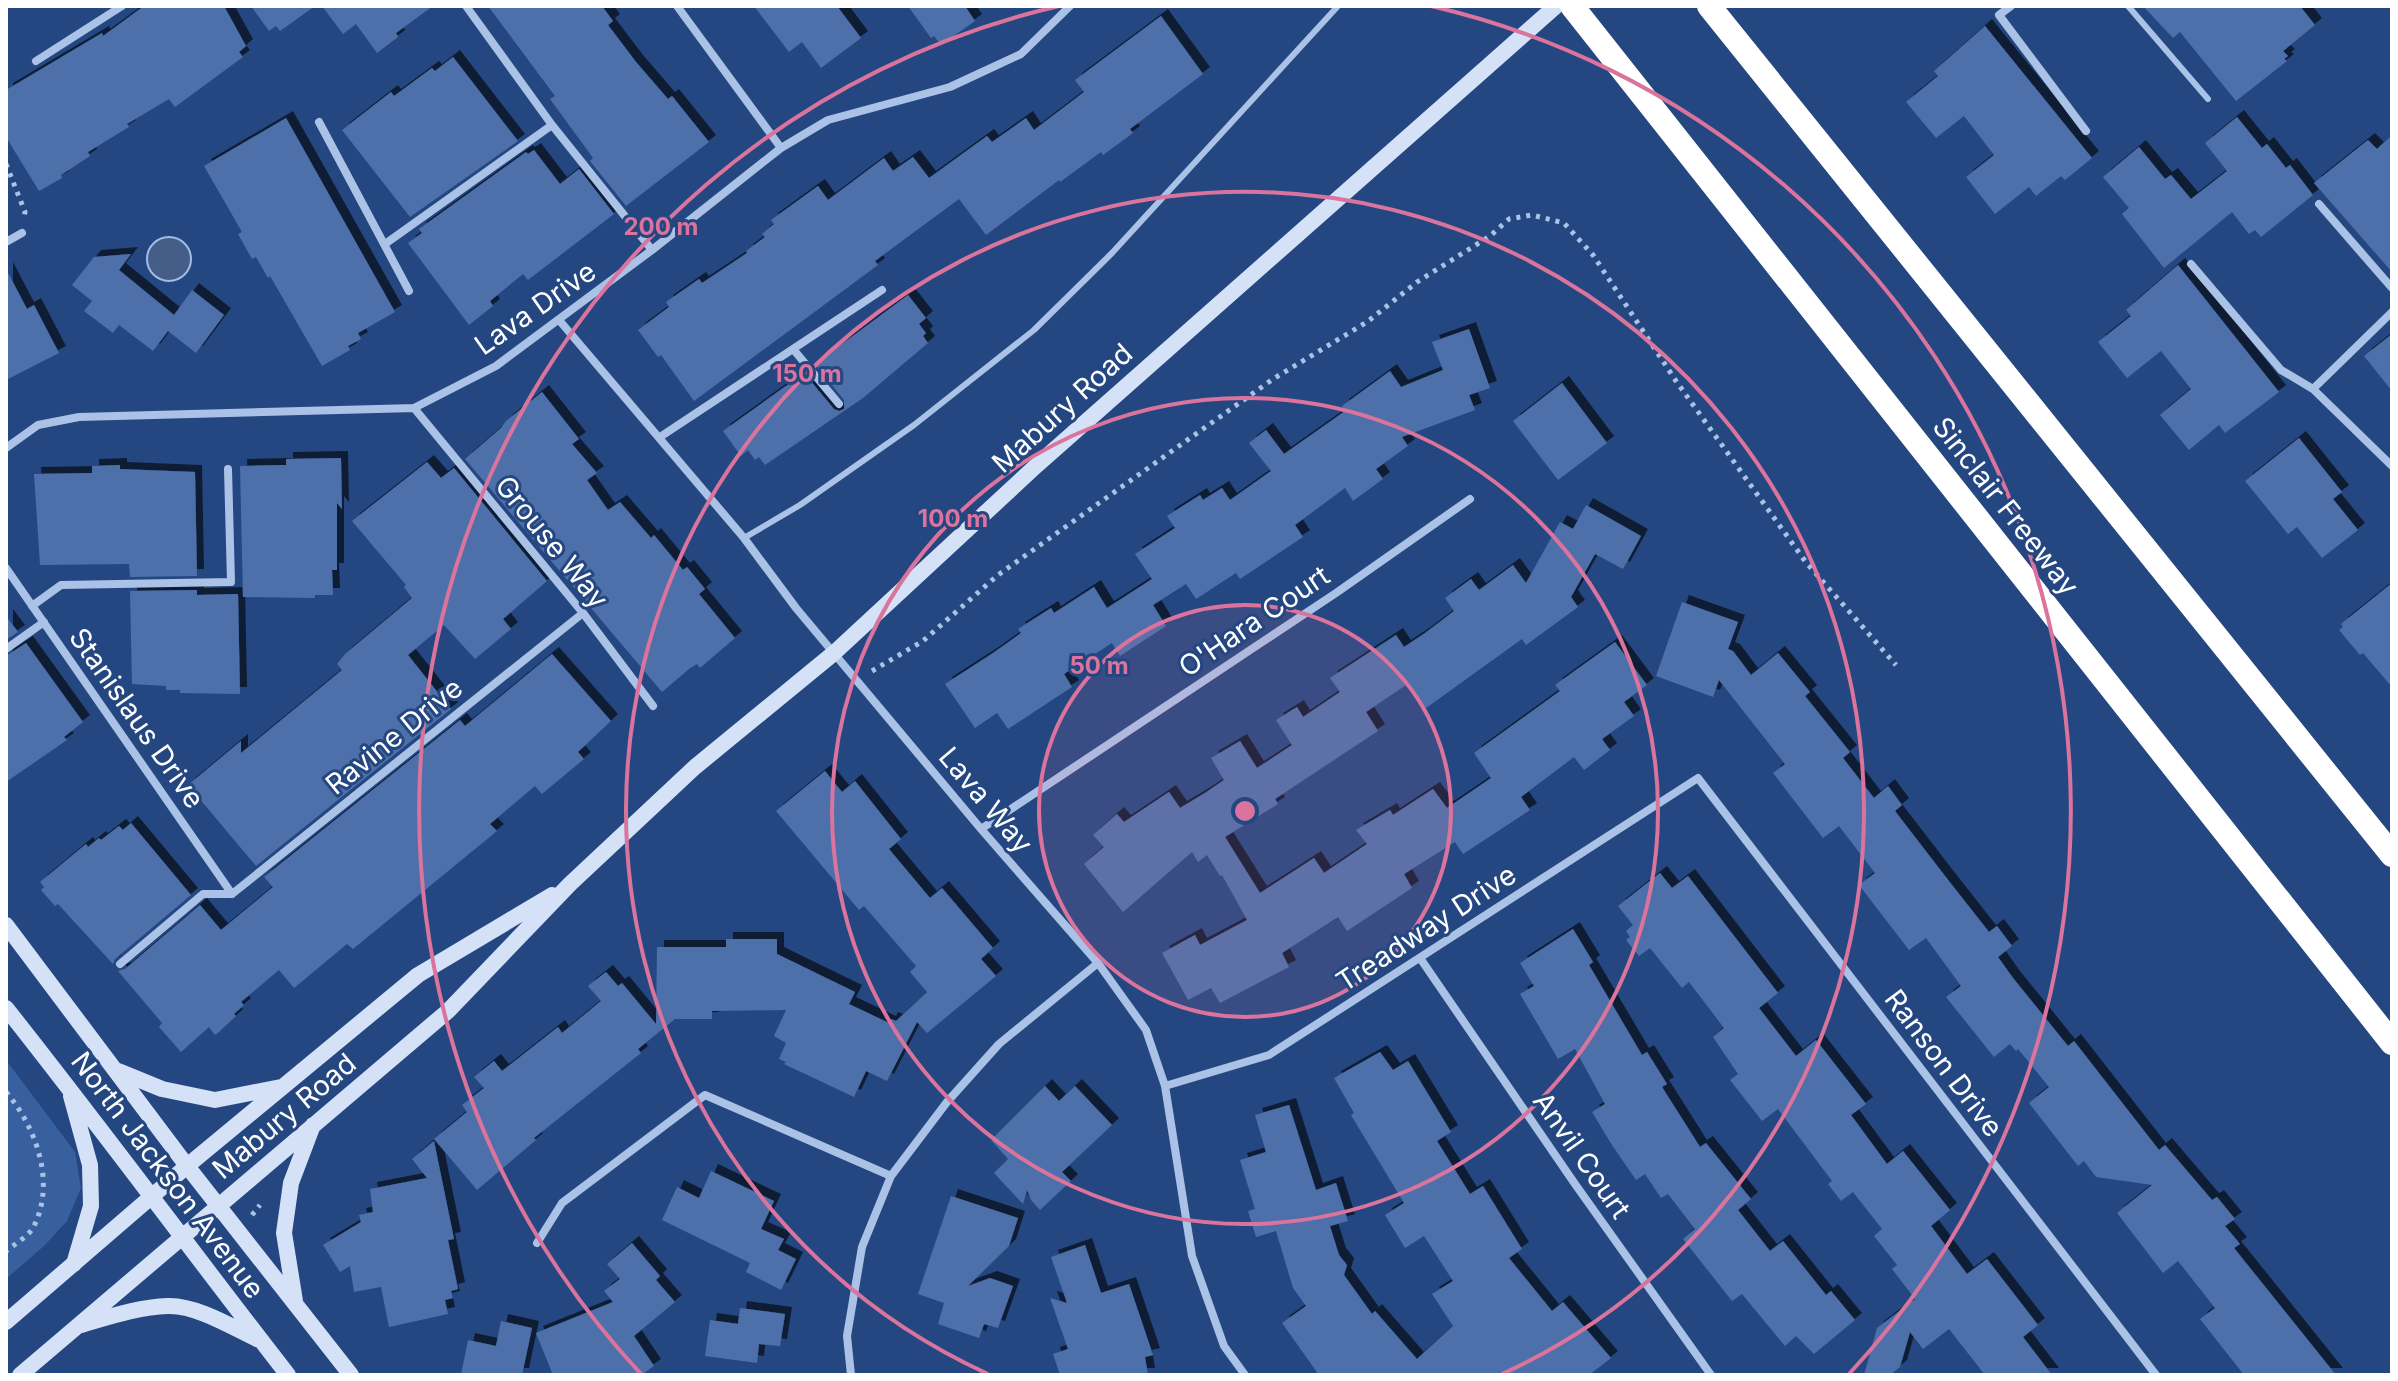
<svg xmlns="http://www.w3.org/2000/svg" width="2398" height="1381" viewBox="0 0 2398 1381" font-family="Inter,sans-serif">
<style>
.green{fill:#39609e}
.water{fill:#455e88;stroke:#a0bce7;stroke-width:2}
.building{fill:#4d70aa;filter:url(#shadow)}
.lines{fill:none;stroke-linecap:round;stroke-linejoin:round}
.path{stroke:#abc2e7;stroke-width:5;stroke-dasharray:4 6;stroke-linecap:butt}
.service{stroke:#abc2e7;stroke-width:6}
.minor{stroke:#abc2e7;stroke-width:8}
.secondary{stroke:#d5e1f6;stroke-width:16}
.motorway{stroke:#fff;stroke-width:24}
.ring{fill:none;stroke:#da749d;stroke-width:4}
.labels{text-anchor:middle;stroke-width:6;stroke-linejoin:round;paint-order:stroke}
.street-label{font-size:28px;fill:#fff;stroke:#244781}
.centre{fill:#da749d;stroke:#244781;stroke-width:4}
.ring-label{font-size:24px;text-anchor:middle;font-weight:bold;fill:#da749d;stroke:#244781;stroke-width:6;stroke-linejoin:round;paint-order:stroke}
</style>
<defs>
<filter id="shadow"><feDropShadow dx="7" dy="-7" stdDeviation="0" flood-color="#0009"/></filter>
</defs>
<rect width="100%" height="100%" fill="#244781"/>
<!-- green -->
<path class="green" d="M6,1060L75,1152L81,1188L67,1221L45,1245L6,1279Z"/>
<!-- water -->
<path class="water" d="M147 259a22 22 0 1 1 44 0a22 22 0 1 1-44 0Z"/>
<!-- building -->
<path class="building" d="M144,6H224L246,46L239,52L243,57L175,107L169,99L127,124L129,127L88,152L90,156L61,175L62,178L39,191L6,137V90L102,33L103,36Z
M251,6H315L280,31L276,26L269,31Z
M322,6H433L396,33L398,37L377,53L356,24L343,34Z
M488,6H602L613,21L608,25L636,62L668,99L672,96L709,142L626,206L590,161L593,158L550,99L555,96Z
M754,6H837L861,38L821,68L802,42L789,52Z
M908,6H965L975,21L941,45L934,36L931,38Z
M2143,6H2300L2315,25L2283,51L2288,56L2284,59L2287,61L2236,101L2180,32L2173,38Z
M1161,16L1203,74L1130,129L1133,133L1103,155L1101,152L1060,182L1059,180L986,235L959,199L875,261L878,265L694,401L661,355L658,357L638,330L669,307L666,302L699,279L702,283L747,253L746,251L765,237L762,234L774,224L771,220L818,186L828,200L884,158L893,171L913,157L929,178L987,136L992,142L1026,118L1034,130L1084,92L1075,80Z
M1985,26L2092,158L2065,180L2061,176L2036,196L2029,187L1995,214L1966,177L1994,155L1964,116L1936,138L1906,102L1938,76L1934,71Z
M453,57L518,141L410,217L342,130L391,92L394,96L432,68L435,71Z
M2237,117L2262,148L2267,144L2286,168L2290,165L2313,195L2261,237L2255,230L2249,234L2232,212L2164,268L2122,214L2129,208L2103,177L2139,147L2165,179L2171,175L2191,199L2227,171L2205,143Z
M286,118L395,312L358,333L361,339L348,346L350,350L322,366L270,276L268,278L256,257L252,259L238,234L242,232L204,166Z
M2392,135V272L2314,183L2368,140L2377,149Z
M534,150L560,184L579,169L614,214L528,280L523,274L490,301L493,306L469,325L408,243L422,233L419,229L526,152L528,154Z
M131,254L119,270L174,315L192,290L224,315L196,353L168,331L153,351L119,325L113,333L84,311L92,301L72,285L94,257Z
M2178,265L2279,392L2225,433L2219,425L2189,450L2160,415L2191,389L2161,351L2127,378L2098,342L2131,316L2126,310Z
M6,269L27,309L34,305L59,353L6,380Z
M908,295L926,318L919,324L926,333L923,336L928,343L863,398L765,465L759,457L755,460L748,450L741,456L723,431L804,373L834,409L839,411L844,409V400L815,364Z
M1469,329L1490,388L1469,395L1475,410L1402,437L1408,446L1376,469L1383,479L1353,501L1345,488L1295,525L1303,537L1240,579L1236,573L1196,599L1186,584L1153,605L1166,626L1120,656L1112,643L1064,674L1072,687L1008,729L997,713L975,728L945,684L993,653L1021,633L1018,629L1051,608L1054,613L1094,587L1107,608L1152,579L1135,554L1175,528L1167,516L1200,495L1203,500L1222,488L1230,500L1271,471L1249,443L1266,430L1284,454L1345,411L1342,406L1390,371L1401,387L1443,370L1432,342Z
M2392,334V391L2364,356Z
M1562,383L1607,443L1558,480L1513,421Z
M542,392L579,439L572,444L597,473L587,480L608,510L620,502L651,538L654,535L683,570L687,567L705,589L699,594L735,638L700,668L697,664L689,669L662,692L465,459L501,428L506,421Z
M2299,438L2342,492L2333,499L2358,530L2322,558L2297,527L2288,534L2245,481Z
M341,458L342,509L337,503V570H332L333,595H315V598L243,597L240,466L286,465V459Z
M427,462L441,478L454,468L547,581L503,619L511,629L475,659L444,625L408,655L451,709L256,866L188,785L241,741V753L325,684L342,670L337,664L345,654L412,598L404,587L406,585L352,521Z
M120,465V469L195,472L197,576L130,577L129,564L40,565L34,474L92,473V466Z
M1586,505L1641,536L1623,569L1595,554L1571,597L1578,607L1526,645L1522,639L1426,708L1409,683L1366,712L1378,731L1275,799L1278,804L1225,837L1260,893L1314,858L1324,873L1367,844L1356,830L1390,810L1393,815L1433,789L1447,808L1491,778L1474,753L1560,691L1555,685L1615,642L1647,685L1624,702L1634,716L1602,739L1610,750L1584,770L1574,757L1521,797L1530,810L1463,854L1455,842L1404,874L1412,888L1347,931L1338,917L1282,953L1289,967L1220,1003L1211,988L1188,1000L1162,953L1195,935L1200,945L1247,920L1222,875L1220,876L1207,855L1198,862L1192,852L1123,912L1084,864L1104,847L1093,835L1117,814L1124,822L1169,792L1180,808L1205,793L1224,780L1211,758L1240,741L1257,768L1292,745L1276,720L1297,707L1303,717L1340,692L1330,678L1396,635L1404,647L1425,633L1454,611L1445,598L1471,579L1479,590L1513,565L1526,583L1560,522L1573,529Z
M2392,583V687L2363,653L2360,655L2339,630L2343,627L2341,624Z
M197,590V595L238,594L240,694L180,693V690H166V686L132,684L130,591Z
M1682,602L1738,622L1728,649L1733,651L1751,675L1778,653L1810,692L1805,696L1850,752L1843,758L1874,798L1888,786L1902,805L1895,811L1945,876L1989,932L1997,926L2012,946L1998,957L2013,978L2068,1046L2074,1041L2159,1150L2165,1145L2212,1200L2217,1197L2235,1219L2225,1226L2240,1244L2234,1248L2336,1375H2244L2200,1319L2215,1308L2178,1261L2163,1273L2117,1213L2152,1185L2096,1177L2084,1161L2078,1166L2029,1103L2049,1087L2018,1049L2016,1051L2010,1044L1994,1057L1946,997L1961,986L1926,938L1909,950L1859,885L1875,873L1839,826L1823,838L1773,773L1785,764L1719,680L1713,697L1656,676Z
M6,616L18,632L6,640Z
M26,643L83,722L64,737L67,740L6,782V656Z
M552,654L611,721L578,752L584,759L542,794L535,786L490,824L497,831L353,949L347,944L294,988L279,970L241,1002L244,1005L234,1014L236,1016L219,1032L215,1035L209,1027L181,1052L159,1027L162,1023L118,971L125,969L200,905L221,930L273,887L264,877L460,720L465,726Z
M825,771L842,792L855,781L901,839L889,849L930,898L942,888L993,948L981,959L996,976L927,1033L917,1022L887,1081L866,1071L854,1097L784,1064L786,1062L779,1059L786,1043L774,1036L786,1010L712,1011V1019H675L638,1049L641,1053L534,1138L536,1140L477,1190L434,1139L467,1112L462,1105L484,1088L474,1077L494,1061L502,1071L558,1027L562,1033L601,1001L588,986L606,972L618,986L622,983L656,1024L657,947H726V939H777V954L855,992L849,1004L889,1023L891,1019L896,1021L927,992L910,972L916,966L864,906L859,910L776,811Z
M131,823L191,895L115,959L113,964L58,904L55,906L41,890L44,887L40,882L86,844L88,847L99,838L101,840L119,826L123,830Z
M1660,873L1672,888L1688,876L1778,993L1759,1008L1796,1056L1816,1040L1866,1104L1851,1115L1887,1164L1903,1151L1950,1210L1931,1226L1967,1274L1987,1259L2038,1325L2023,1337L2052,1375H1985L1949,1329L1923,1349L1910,1332L1900,1367L1890,1375H1864L1877,1328L1915,1299L1892,1269L1897,1265L1874,1236L1882,1229L1853,1192L1841,1201L1828,1184L1832,1181L1778,1109L1762,1121L1730,1080L1738,1074L1713,1037L1724,1028L1689,982L1682,988L1650,948L1639,956L1626,940L1630,937L1626,931L1633,925L1618,906Z
M1573,929L1593,962L1589,965L1642,1055L1647,1052L1667,1084L1662,1087L1700,1147L1706,1143L1751,1199L1738,1210L1770,1251L1783,1241L1826,1295L1831,1291L1855,1320L1814,1354L1796,1336L1785,1346L1742,1294L1732,1301L1683,1239L1695,1229L1668,1194L1661,1198L1645,1174L1636,1180L1612,1145L1592,1112L1605,1104L1575,1049L1558,1059L1520,994L1534,986L1520,963Z
M1380,1052L1393,1070L1408,1061L1451,1132L1437,1141L1470,1194L1483,1186L1522,1249L1509,1258L1552,1311L1563,1302L1611,1358L1589,1375H1319L1282,1323L1306,1306L1293,1288L1276,1231L1256,1237L1248,1211L1255,1209L1240,1160L1266,1152L1255,1115L1289,1105L1316,1190L1336,1183L1348,1221L1330,1226L1339,1255L1347,1265L1344,1275L1372,1314L1375,1311L1417,1359L1453,1326L1432,1294L1453,1281L1424,1236L1405,1248L1385,1215L1404,1203L1351,1115L1354,1113L1334,1078Z
M1045,1086L1059,1101L1075,1086L1112,1125L1062,1172L1071,1181L1040,1210L1031,1200L1027,1190L1023,1204L994,1173L1008,1159L991,1140Z
M434,1141L454,1239L448,1240L458,1289L451,1291L453,1298L445,1300L448,1314L389,1327L381,1287L354,1292L350,1266L340,1272L323,1245L361,1222L359,1215L373,1212L370,1189L427,1178L412,1159Z
M711,1171L774,1201L761,1229L784,1239L778,1250L796,1259L781,1290L746,1272L750,1263L662,1220L677,1187L699,1198Z
M951,1196L1018,1218L1009,1246L968,1286L990,1278L1013,1286L998,1328L984,1324L979,1338L938,1324L944,1303L918,1294Z
M632,1243L660,1276L656,1280L675,1302L634,1336L654,1366L641,1375H553L536,1333L613,1302L604,1291L620,1279L607,1264Z
M1085,1245L1101,1293L1129,1284L1153,1355L1145,1357L1148,1375H1060L1053,1354L1068,1349L1050,1298L1067,1303L1051,1257Z
M740,1308L785,1314L780,1346L759,1344L757,1363L705,1356L710,1320L738,1324Z
M501,1321L532,1328L522,1375H461L468,1340L496,1346Z"/>
<g class="lines">
<!-- path -->
<path class="path" d="M6,164L25,212L24,219
M872,671L923,641L998,575L1273,379L1367,322L1417,282L1490,236L1509,219L1532,215L1564,223L1593,255L1676,381L1805,561L1896,665
M6,1092C36,1127 56,1182 34,1226C29,1236 15,1244 6,1251
M252,1215L260,1205"/>
<!-- service -->
<path class="service" d="M2128,6L2208,99
M744,538L800,505L914,425L1034,330L1112,253L1338,6"/>
<!-- minor -->
<path class="minor" d="M466,6L552,125L652,250
M677,6L781,148
M2011,6L1999,15L2086,131
M36,61L122,6
M319,122L409,291
M2319,204L2392,288
M6,242L22,233
M385,244L552,125
M2191,264L2281,370L2313,389
M2392,312L2313,389L2392,466
M559,320L744,538L796,608L981,829L1098,963L1146,1030L1165,1086L1192,1256L1224,1346L1245,1375
M793,349L839,404
M414,408L583,613L653,706
M660,437L882,290
M6,448L38,425L79,417L414,408L496,366L652,250L781,148L828,120L950,87L1021,54L1070,6
M6,568L232,894
M32,606L61,585L231,582L228,469
M6,649L44,622
M981,829L1336,593L1470,499
M232,894L583,613
M1420,958L1575,1184L1711,1375
M120,964L203,894H232
M1165,1086L1269,1055L1698,778L2156,1375
M537,1243L562,1203L705,1095L891,1176
M851,1375L847,1336L862,1247L891,1176L947,1102L999,1044L1098,963"/>
<!-- secondary -->
<path class="secondary" d="M6,925L187,1166L351,1375
M6,1008C102,1129 193,1253 288,1375
M118,1071L162,1089L215,1100L281,1087
M71,1096L90,1165L91,1206L74,1264
M295,1301L284,1233L291,1183L313,1125
M6,1322L187,1166L418,975L552,895
M81,1325C109,1317 138,1307 168,1306C196,1305 232,1327 257,1339
M20,1375L448,1011L570,884L695,767L834,653L1037,465L1556,6"/>
<!-- motorway -->
<path class="motorway" d="M1572,6L2392,1043
M1709,6L2392,855"/>
</g>
<!-- distance rings -->
<circle cx="1245" cy="811" r="206" fill="#da749d" fill-opacity=".12"/>
<g class="ring">
<circle cx="1245" cy="811" r="206"/>
<circle cx="1245" cy="811" r="413"/>
<path d="M988 1374A619 619 0 1 1 1502 1374"/>
<path d="M641 1374A826 826 0 0 1 1059 6M1431 6A826 826 0 0 1 1849 1374"/>
</g>
<g class="labels">
<!-- street labels -->
<g class="street-label">
<text transform="translate(535 308) rotate(-35)" y="10">Lava Drive</text>
<text transform="translate(1062 408) rotate(-42)" y="10">Mabury Road</text>
<text transform="translate(2006 506) rotate(52)" y="10">Sinclair Freeway</text>
<text transform="translate(552 542) rotate(51)" y="10">Grouse Way</text>
<text transform="translate(1254 621) rotate(-34)" y="10">O'Hara Court</text>
<text transform="translate(137 718) rotate(55)" y="10">Stanislaus Drive</text>
<text transform="translate(394 736) rotate(-39)" y="10">Ravine Drive</text>
<text transform="translate(986 800) rotate(50)" y="10">Lava Way</text>
<text transform="translate(1426 928) rotate(-33)" y="10">Treadway Drive</text>
<text transform="translate(1944 1063) rotate(53)" y="10">Ranson Drive</text>
<text transform="translate(284 1116) rotate(-40)" y="10">Mabury Road</text>
<text transform="translate(1582 1155) rotate(55)" y="10">Anvil Court</text>
<text transform="translate(168 1175) rotate(53)" y="10">North Jackson Avenue</text>
</g>
</g>
<circle cx="1245" cy="811" r="12" class="centre"/>
<g class="ring-label">
<text x="661" y="235">200 m</text>
<text x="807" y="382">150 m</text>
<text x="953" y="527">100 m</text>
<text x="1099" y="674">50 m</text>
</g>
<!-- border -->
<rect width="2398" height="1381" fill="none" stroke="#ffffff" stroke-width="16"/>
</svg>
